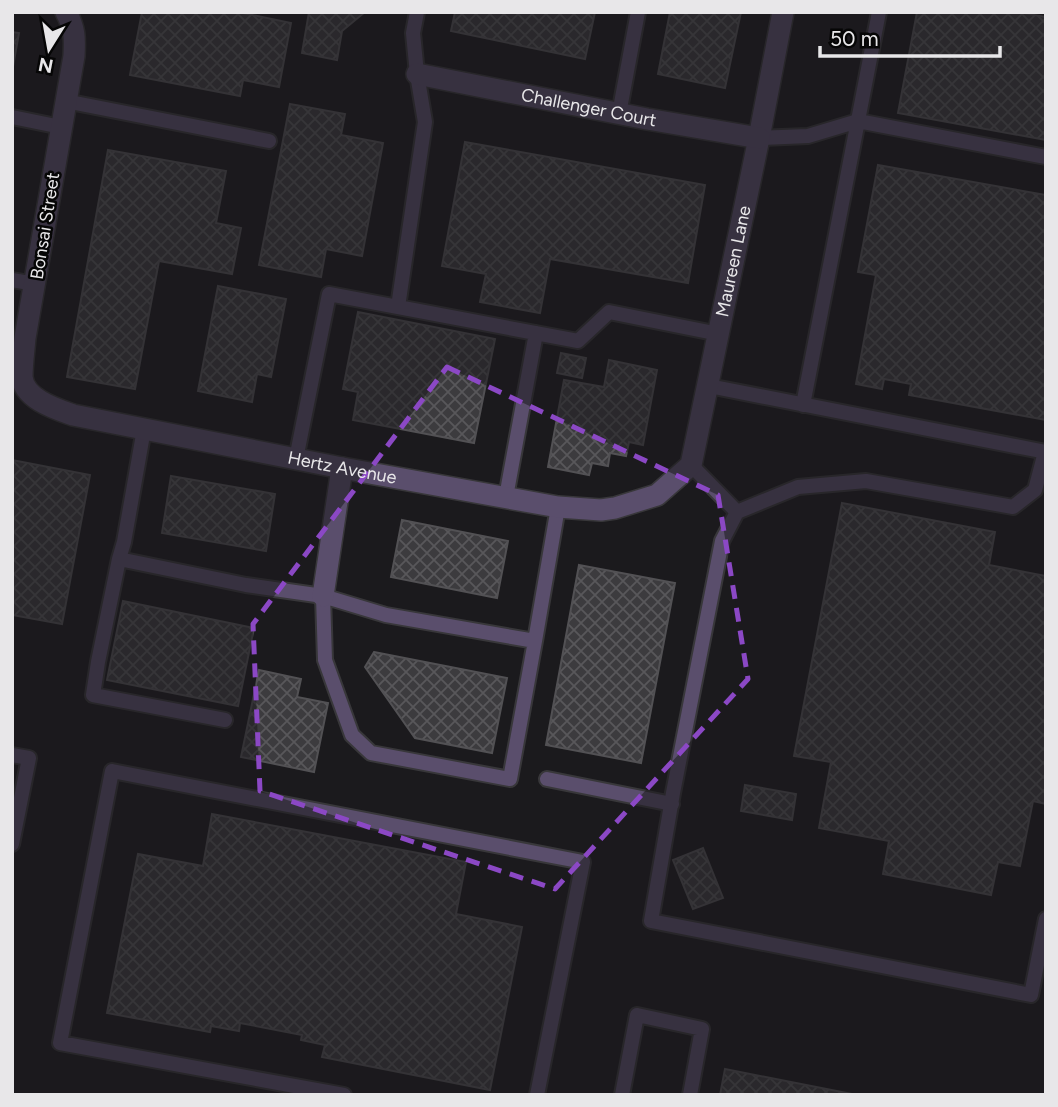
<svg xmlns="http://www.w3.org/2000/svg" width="1058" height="1107" viewBox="0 0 1058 1107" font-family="Figtree,sans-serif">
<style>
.building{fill:url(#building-cross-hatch);stroke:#525154;stroke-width:2}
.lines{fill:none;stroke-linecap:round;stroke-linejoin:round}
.lane-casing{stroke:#38373a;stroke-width:18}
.street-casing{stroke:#38373a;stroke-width:24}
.lane{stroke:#5a4e6c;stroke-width:14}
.street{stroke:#5a4e6c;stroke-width:21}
.marked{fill:none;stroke:#8b48c5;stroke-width:5;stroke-dasharray:14 9;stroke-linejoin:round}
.labels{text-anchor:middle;stroke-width:5;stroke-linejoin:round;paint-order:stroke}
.street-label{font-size:18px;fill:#e8e7e9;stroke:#060606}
</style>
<defs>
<pattern id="building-cross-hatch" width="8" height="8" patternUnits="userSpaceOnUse" patternTransform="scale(1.75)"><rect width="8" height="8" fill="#3c3b3e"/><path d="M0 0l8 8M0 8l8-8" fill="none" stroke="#58575a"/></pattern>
</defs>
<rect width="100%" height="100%" fill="#1b1a1d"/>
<!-- building -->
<path class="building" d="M142,12H238L291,23L279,87L243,80L240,96L130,75Z
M309,12H365L342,31L337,60L302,53Z
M455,12H595L585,59L451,31Z
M670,12H741L725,88L658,74Z
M917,12H1018L1046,17V140L898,113Z
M12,32L19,33L12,72Z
M290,104L345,114L341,135L383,143L362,256L326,249L321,277L259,265Z
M465,142L705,185L688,283L550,259L540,313L480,302L486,274L442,266Z
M108,150L226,171L216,223L241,228L232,274L159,261L135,389L67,377Z
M878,165L1046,195V420L909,395L911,384L884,379L882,389L856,384L876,275L858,272Z
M218,286L286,299L271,377L257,374L252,402L198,391Z
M358,312L495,339L474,443L353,420L358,392L343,389Z
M561,353L586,358L582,378L557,373Z
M609,360L657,370L643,445L629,442L626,456L610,453L608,466L592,463L589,475L548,467L564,380L604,387Z
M12,460L90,475L62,624L12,615Z
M171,476L275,494L266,551L162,533Z
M842,503L995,532L989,565L1046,576V804L1033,801L1020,866L998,862L991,895L883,874L889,841L819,828L831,762L794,756Z
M402,520L508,541L497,598L391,577Z
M579,565L675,583L641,763L546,745Z
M123,601L254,628L238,706L107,680Z
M374,652L507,678L492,753L415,738L365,667Z
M259,670L301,679L297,697L328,703L314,772L241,757Z
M745,785L796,794L792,820L741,811Z
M212,814L466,862L456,914L522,927L490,1090L322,1057L325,1045L301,1040L302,1035L240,1023L239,1031L211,1026L210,1032L107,1013L138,854L203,866Z
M703,848L723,898L693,909L673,860Z
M725,1069L857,1095H720Z"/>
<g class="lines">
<defs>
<path id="lane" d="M65,101L269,141
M619,114L638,12
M12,117L61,127
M759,138L808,136L858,121L1046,157
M12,280L35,284
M398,307L425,122L417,74L413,33L417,12
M709,386L1046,452
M803,405L879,12
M144,429L124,542L119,559L246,585L323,596L386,615L535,641L558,507
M1045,452L1035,490L1013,507L866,481L798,487L737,512L722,541L673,793L651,921L1031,995L1046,919
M296,459L329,294L578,341L609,312L719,334
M691,465L737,512
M506,497L536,333
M119,559L98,662L93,695L225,720
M323,596L325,660L352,735L371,753L510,779L535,641
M12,755L29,758L12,844
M547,779L672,804
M344,1095L60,1043L112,771L583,862L537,1095
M622,1095L637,1015L702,1029L690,1095"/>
<g id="street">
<path id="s1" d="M66,12C75,29 75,37 74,56L25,338C24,350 22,364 22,377C24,399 56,409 73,415L342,468L558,507L601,510L615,508L657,495L691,465L759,138L783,12"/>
<path id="s2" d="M417,74L647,119L759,138"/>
<path d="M323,596L342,468"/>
</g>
</defs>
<!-- lane casing -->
<use href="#lane" class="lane-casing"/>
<!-- street casing -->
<use href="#street" class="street-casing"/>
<!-- lane -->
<use href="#lane" class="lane"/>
<!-- street -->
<use href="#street" class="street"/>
</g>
<!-- marked area -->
<path d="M0 0H1058V1107H0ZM447,367L718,495L748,679L555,889L260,791L253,624Z" fill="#1b1a1d" fill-opacity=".55" fill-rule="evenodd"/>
<path class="marked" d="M447,367L718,495L748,679L555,889L260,791L253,624Z"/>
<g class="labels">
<!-- street labels -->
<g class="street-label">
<text dy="6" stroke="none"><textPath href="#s2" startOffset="175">Challenger Court</textPath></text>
<text transform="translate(45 226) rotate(-81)" y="6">Bonsai Street</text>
<text dy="6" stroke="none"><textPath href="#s1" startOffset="1286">Maureen Lane</textPath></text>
<text dy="6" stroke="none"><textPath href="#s1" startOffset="712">Hertz Avenue</textPath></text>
</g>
</g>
<!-- border -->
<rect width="1058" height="1107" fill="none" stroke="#e8e7e9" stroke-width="28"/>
<!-- north arrow -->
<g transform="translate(49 49) rotate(191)" stroke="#060606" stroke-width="5" paint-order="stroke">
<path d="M0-5L12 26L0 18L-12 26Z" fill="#e8e7e9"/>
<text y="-10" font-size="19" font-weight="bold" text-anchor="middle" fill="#e8e7e9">N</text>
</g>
<!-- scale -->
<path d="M820 46v10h180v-10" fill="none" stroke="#e8e7e9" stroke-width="3.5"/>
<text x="830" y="46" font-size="21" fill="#e8e7e9" stroke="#060606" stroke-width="5" paint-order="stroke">50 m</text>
</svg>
